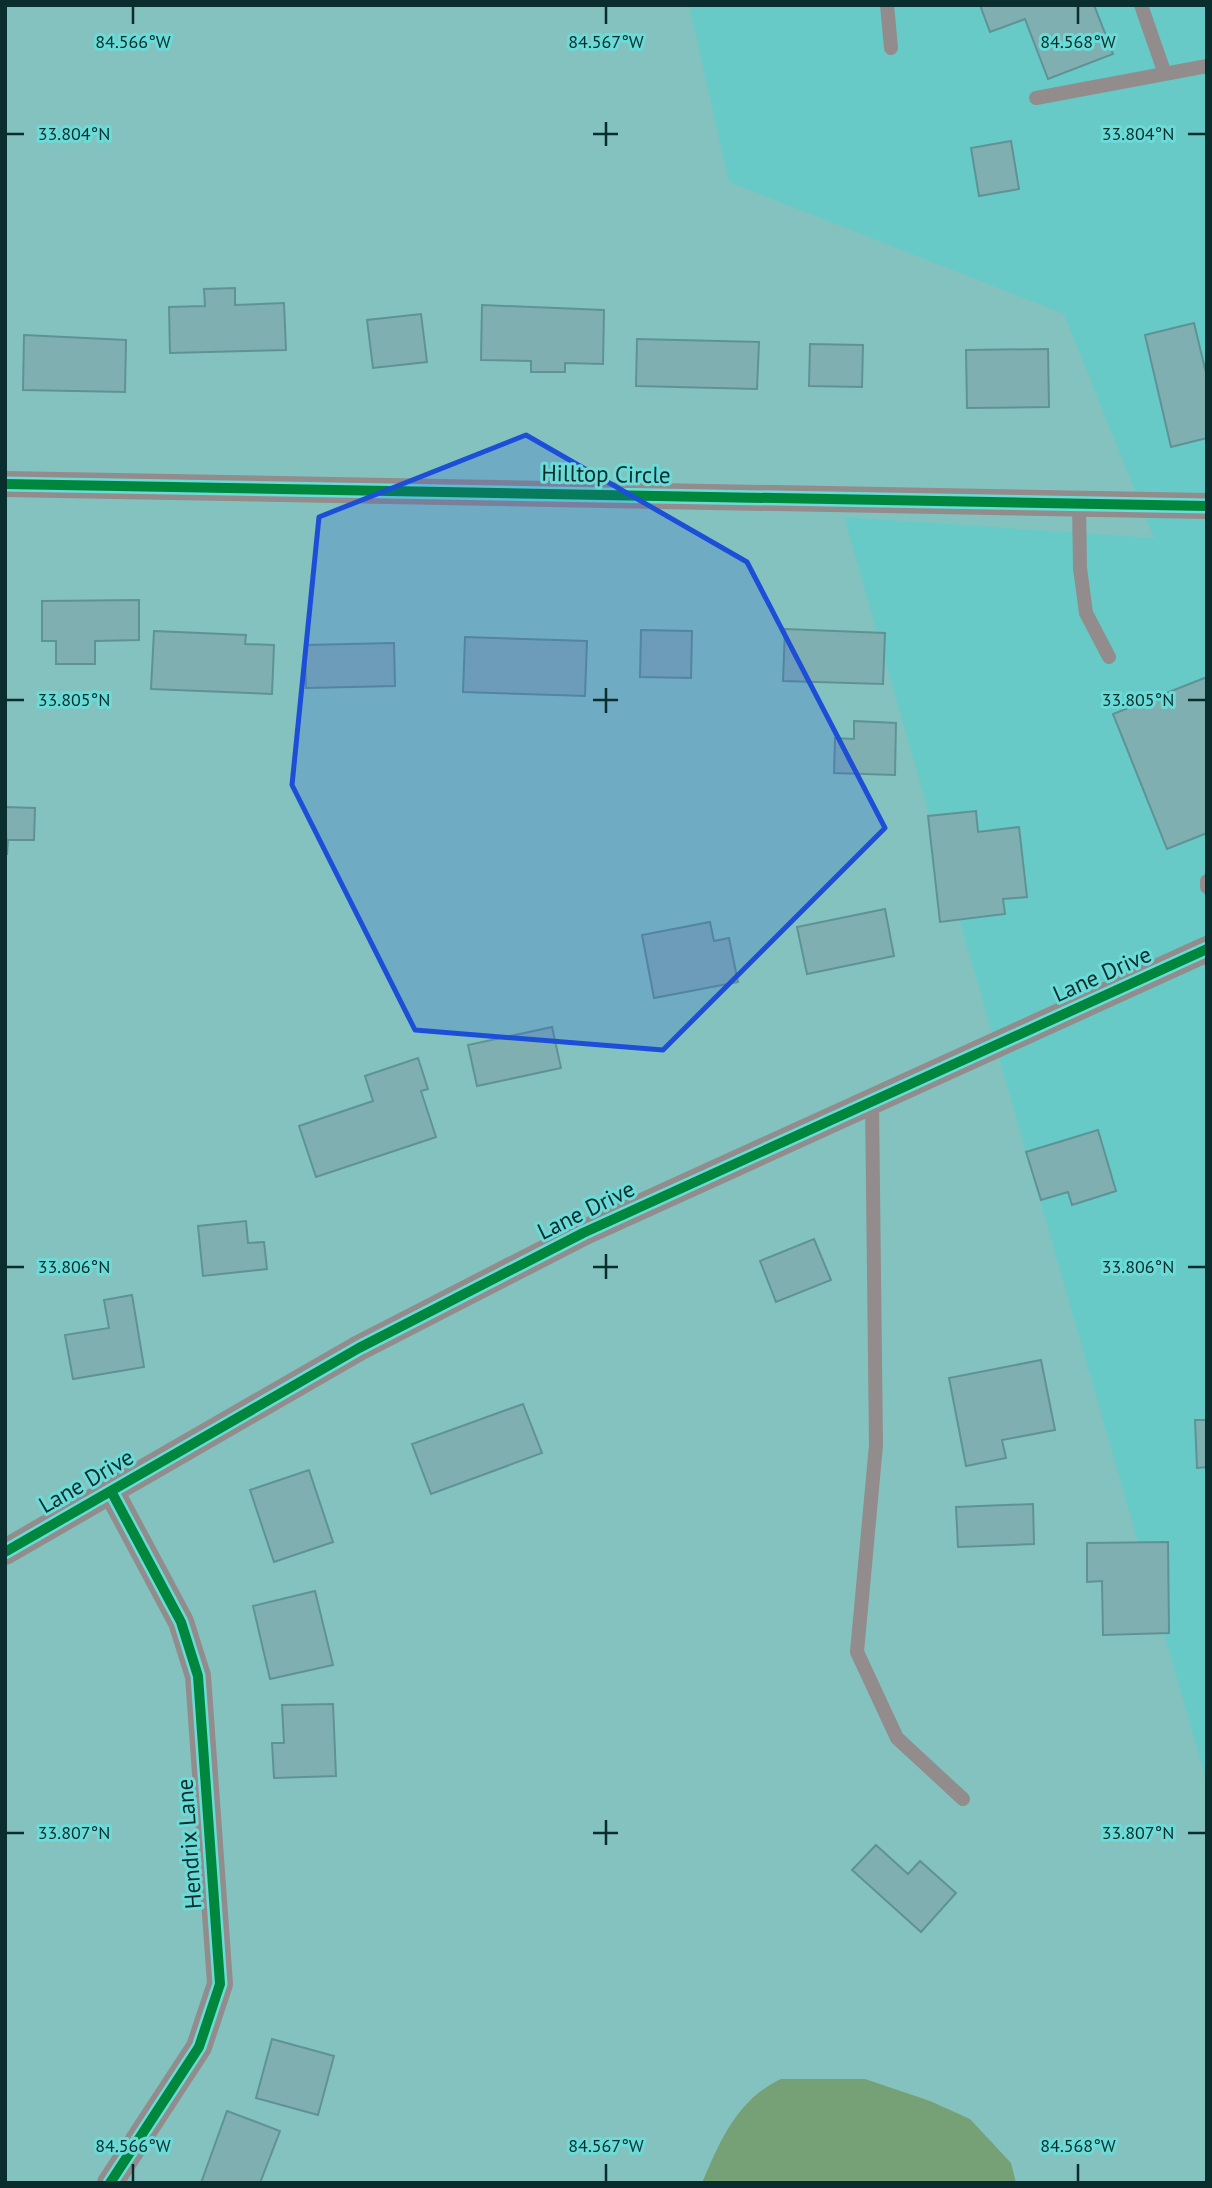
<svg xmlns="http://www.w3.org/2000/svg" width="1212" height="2188" viewBox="0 0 1212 2188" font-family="'PT Sans',sans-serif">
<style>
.built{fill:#67cac7}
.water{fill:#76a076}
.building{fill:#80afb2;stroke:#5e9395;stroke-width:2}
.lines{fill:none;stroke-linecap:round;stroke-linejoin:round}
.service{stroke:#928c8c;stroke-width:14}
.minor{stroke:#928c8c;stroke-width:26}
.cycleway-casing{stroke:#6bdbd7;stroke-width:15}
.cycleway{stroke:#00873e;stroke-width:10}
.marked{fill:#1d4ed8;fill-opacity:0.2;stroke:#1d4ed8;stroke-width:5;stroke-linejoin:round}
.ticks{fill:none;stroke:#092e2d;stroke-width:2.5}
.labels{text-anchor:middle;stroke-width:6;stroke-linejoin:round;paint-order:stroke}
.street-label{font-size:23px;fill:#092e2d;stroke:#6bdbd7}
.ticks-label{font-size:18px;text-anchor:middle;fill:#092e2d;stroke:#6bdbd7;stroke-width:6;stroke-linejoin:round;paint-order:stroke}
</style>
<rect width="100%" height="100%" fill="#84c2bf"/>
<!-- built -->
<path class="built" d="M689,5H1207V1783L844,517L1154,538L1064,314L729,182Z"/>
<!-- water -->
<path class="water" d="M781,2079H865L930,2101L970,2119L1011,2163L1016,2183H702C720,2140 738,2099 781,2079Z"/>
<!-- building -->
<path class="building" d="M980,5H1094L1113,54L1048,79L1025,19L990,32Z
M1011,141L1019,189L979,196L971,148Z
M235,288V305L284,303L286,350L170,353L169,307L205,306L204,289Z
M482,305L604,310L603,364L565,363V372H531V361L481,360Z
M421,314L427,362L373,368L367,320Z
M1194,323L1207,377V438L1171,447L1145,335Z
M24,335L126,340L125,392L23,390Z
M637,339L759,342L757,389L636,386Z
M810,344L863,345L862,387L809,386Z
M1048,349L1049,407L967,408L966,350Z
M139,600V640L95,641V664H56V641H42V601Z
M785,629L885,633L883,684L783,681Z
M641,630L692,631L691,678L640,677Z
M154,631L246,635L245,644L274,645L272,694L151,689Z
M465,637L587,641L585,696L463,692Z
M394,643L395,686L306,688L305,645Z
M1207,677V833L1167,849L1113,714Z
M854,721L896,723L895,775L834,773L835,738L854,739Z
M5,807L35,808L34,840H8L7,855Z
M976,811L978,832L1019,827L1027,897L1003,899L1005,914L940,922L928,816Z
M885,909L894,956L807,974L797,927Z
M710,922L714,941L729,938L738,982L654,998L642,935Z
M552,1027L561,1068L477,1086L468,1045Z
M418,1058L428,1089L421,1091L436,1137L316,1177L299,1126L373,1101L365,1076Z
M1098,1130L1116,1191L1072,1205L1068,1192L1041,1200L1026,1152Z
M246,1221L248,1243L264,1242L267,1269L203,1276L198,1226Z
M814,1239L831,1280L776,1302L760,1261Z
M132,1295L144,1367L73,1379L65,1335L109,1328L104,1300Z
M1041,1360L1055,1430L1002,1440L1006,1458L966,1466L949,1378Z
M523,1404L542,1453L431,1494L412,1444Z
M1195,1420H1207V1467L1197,1468Z
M309,1470L333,1542L274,1562L250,1490Z
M1033,1504L1034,1544L958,1547L956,1507Z
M1168,1542L1169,1633L1103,1635L1102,1581L1087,1582V1543Z
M315,1591L333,1665L270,1679L253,1606Z
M333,1704L336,1776L274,1778L272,1743H284L282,1705Z
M876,1845L908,1874L920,1861L956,1893L921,1932L852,1870Z
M272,2039L334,2056L318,2115L256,2098Z
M227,2111L280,2131L260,2183H201Z"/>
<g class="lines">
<!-- service -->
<path class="service" d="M887,5L891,48
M1141,5L1165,74
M1036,98L1207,66
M1079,504L1080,568L1086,613L1109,657
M1207,881V887
M872,1102L876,1445L857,1652L897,1738L963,1799"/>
<!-- minor -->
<path class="minor" d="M5,484L1207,506
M5,1552L359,1348L583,1233L1207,949
M110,2183L199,2047L220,1984L198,1676L181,1622L111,1491"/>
<defs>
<path id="cycleway" d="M5,484L1207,506
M5,1552L359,1348L583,1233L1207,949
M110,2183L199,2047L220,1984L198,1676L181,1622L111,1491"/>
</defs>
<!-- cycleway casing -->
<use href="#cycleway" class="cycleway-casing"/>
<!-- cycleway -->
<use href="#cycleway" class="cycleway"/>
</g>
<!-- marked area -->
<path class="marked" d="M526,435L747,562L885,828L663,1050L415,1030L292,785L319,517Z"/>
<!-- ticks -->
<path class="ticks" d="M133,7V24M606,7V24M1078,7V24M606,122V146M7,134H24M593,134H618M1188,134H1205M606,688V713M7,700H24M593,700H618M1188,700H1205M606,1254V1279M7,1267H24M593,1267H618M1188,1267H1205M606,1820V1845M7,1833H24M593,1833H618M1188,1833H1205M133,2164V2181M606,2164V2181M1078,2164V2181"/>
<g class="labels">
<!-- street labels -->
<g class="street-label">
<text transform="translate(606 474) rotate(1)" y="8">Hilltop Circle</text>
<text transform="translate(1102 974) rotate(-24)" y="8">Lane Drive</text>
<text transform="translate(586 1210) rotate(-26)" y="8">Lane Drive</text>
<text transform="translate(86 1481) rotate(-30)" y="8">Lane Drive</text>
<text transform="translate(189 1844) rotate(-94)" y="8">Hendrix Lane</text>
</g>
</g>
<g class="ticks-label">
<text x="133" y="48">84.566°W</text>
<text x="606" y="48">84.567°W</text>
<text x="1078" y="48">84.568°W</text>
<text x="1138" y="140">33.804°N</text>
<text x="74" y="140">33.804°N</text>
<text x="1138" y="706">33.805°N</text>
<text x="74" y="706">33.805°N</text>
<text x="74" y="1273">33.806°N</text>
<text x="1138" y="1273">33.806°N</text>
<text x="1138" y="1839">33.807°N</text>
<text x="74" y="1839">33.807°N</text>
<text x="133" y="2152">84.566°W</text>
<text x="606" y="2152">84.567°W</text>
<text x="1078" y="2152">84.568°W</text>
</g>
<!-- border -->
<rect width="1212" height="2188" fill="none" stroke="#092e2d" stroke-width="14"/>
</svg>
